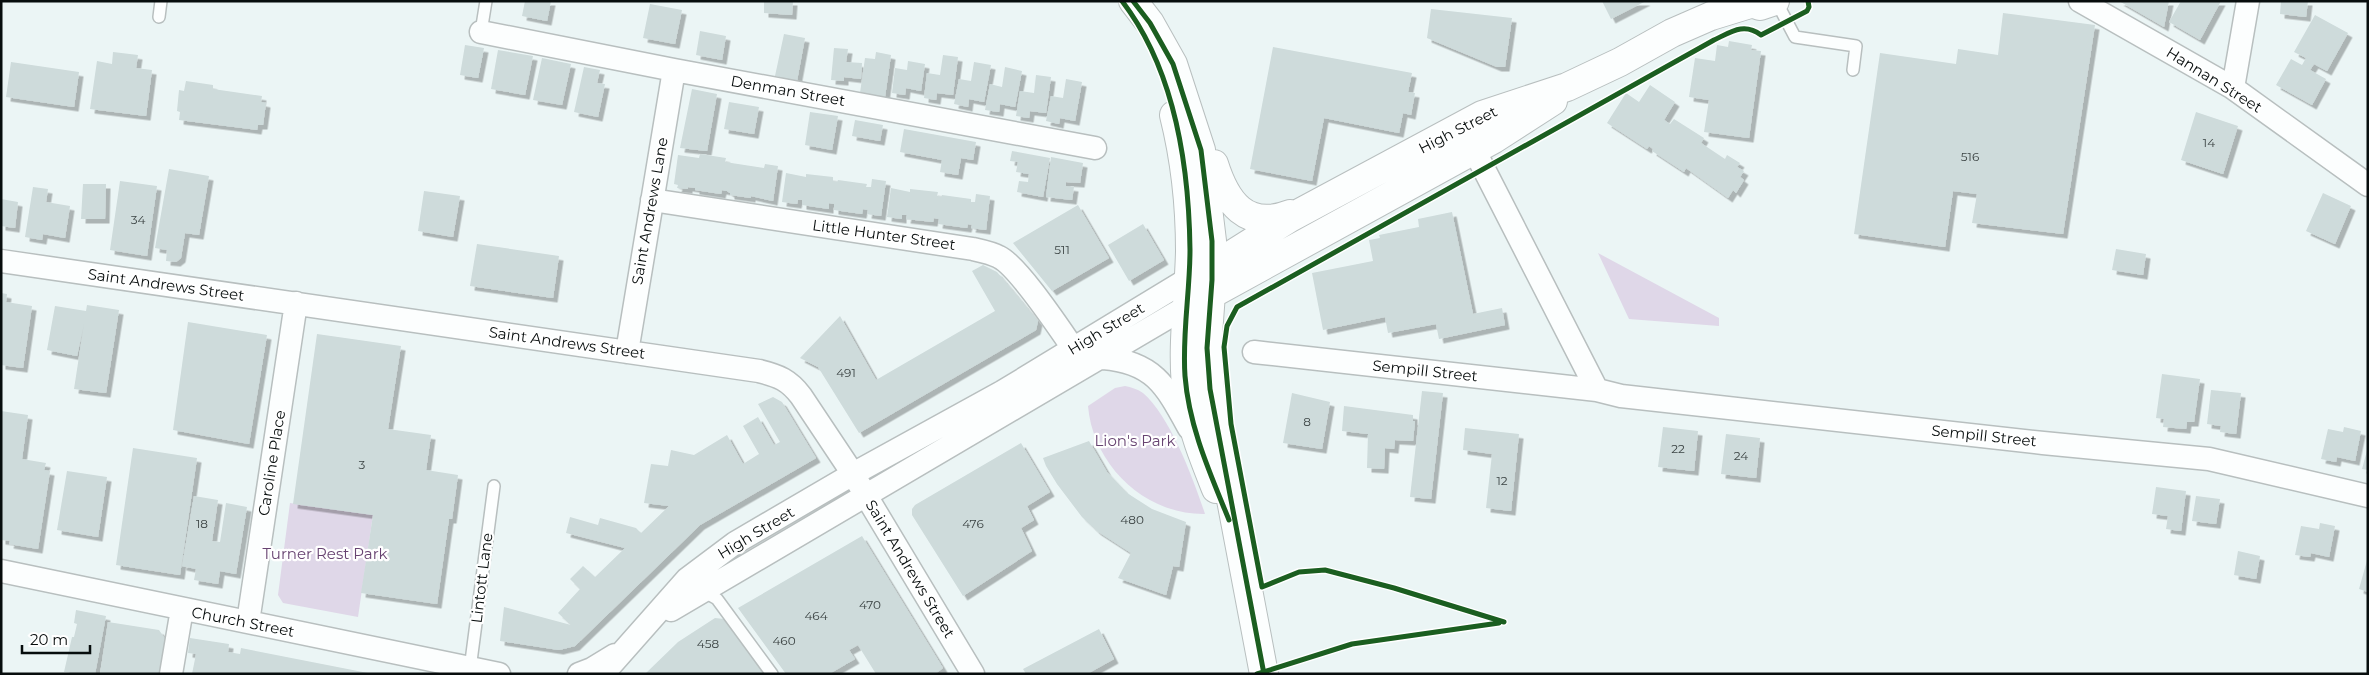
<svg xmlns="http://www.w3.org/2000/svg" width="2369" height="675" viewBox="0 0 2369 675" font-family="Montserrat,sans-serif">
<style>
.green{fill:#dfd7e8}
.building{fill:#cedbdb;filter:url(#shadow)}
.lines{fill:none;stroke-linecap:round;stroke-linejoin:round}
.service-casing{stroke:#b8bfbf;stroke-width:14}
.minor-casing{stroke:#b8bfbf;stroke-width:25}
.secondary-casing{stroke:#b8bfbf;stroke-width:30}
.service{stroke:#fcfefe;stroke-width:11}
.minor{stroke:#fcfefe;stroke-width:22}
.secondary{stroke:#fcfefe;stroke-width:28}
.cycleway-casing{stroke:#fff;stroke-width:8}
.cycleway{stroke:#1b5e20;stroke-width:5}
.labels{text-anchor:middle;stroke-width:4.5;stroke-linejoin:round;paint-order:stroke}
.number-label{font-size:12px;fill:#3b4343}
.street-label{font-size:15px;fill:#070d0d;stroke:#fff}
.park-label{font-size:15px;fill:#674371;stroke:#fff}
</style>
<defs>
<filter id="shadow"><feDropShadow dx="4.5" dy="4.5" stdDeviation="0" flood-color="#0004"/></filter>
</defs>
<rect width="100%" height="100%" fill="#ebf5f5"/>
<!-- green -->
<path class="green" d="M1598,253L1719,318V326L1629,319Z
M1125,386C1131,387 1137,389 1143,393C1170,416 1194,480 1205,514C1145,515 1093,465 1088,406L1115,388Z
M290,503L373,515L358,617L283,603L278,595Z"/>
<!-- building -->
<path class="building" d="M525,1H551L547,21L522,16Z
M764,1H793L792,15L764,13Z
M1602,1H1646L1611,19Z
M2119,1H2169L2164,27Z
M2181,1H2221L2200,40L2169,22Z
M2281,1H2308L2306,17L2280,14Z
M650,4L682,10L675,44L643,38Z
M1431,9L1512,18L1505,67H1497L1427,38Z
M2003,13L2095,25L2063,234L1972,223L1977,194L1953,191L1945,247L1854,234L1880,53L1956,64L1958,49L1998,55Z
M2315,15L2348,33L2327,71L2314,64L2310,70L2326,79L2312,105L2276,85L2291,59L2302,65L2306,58L2294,52Z
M700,31L726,36L722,60L696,55Z
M784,34L805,38L797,81L775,76Z
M1729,41L1752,45L1751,50L1761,51L1749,138L1704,132L1709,100L1689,97L1695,58L1715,61L1717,45L1728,47Z
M465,45L484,48L478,78L460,75Z
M1273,47L1412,73L1408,92L1415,93L1411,115L1403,113L1399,133L1324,118L1312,181L1250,169Z
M834,48L848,49L846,62L862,63L861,79L844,77V81L831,80Z
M498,50L533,56L525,95L491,89Z
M113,52L138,55L136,68L152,70L146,116L90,109L97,61L112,64Z
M876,52L891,55L885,97L860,93L865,58L875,59Z
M943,55L958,57L953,95L937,93L936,100L924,98L927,73L940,75Z
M542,58L571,64L562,105L533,100Z
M908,61L925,64L921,91L906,88L905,95L892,93L895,68L907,70Z
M11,62L79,72L74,107L6,97Z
M974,62L991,65L984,102L969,99L968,107L954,104L959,79L971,81Z
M584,67L600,70L597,83L605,84L598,117L574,112Z
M1005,67L1022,71L1015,107L1000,104L999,112L985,110L990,84L1002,87Z
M1036,75L1051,77L1046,113L1030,111L1029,118L1016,116L1020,91L1034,93Z
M1066,79L1082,82L1075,121L1060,118L1059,124L1046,121L1051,96L1063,98Z
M186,81L213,85V89L262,96L261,102L266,103L263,125H258L257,130L179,120L180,112L177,111L179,90L184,91Z
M1650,85L1675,102L1664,120L1670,124L1674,119L1704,138L1701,143L1725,159L1727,155L1740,163L1737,167L1744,171L1740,177L1744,180L1736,193L1733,190L1728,198L1686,168L1684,172L1652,151L1653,149L1649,146L1647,149L1607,123L1626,93L1639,102Z
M692,89L717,94L707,151L680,148Z
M729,102L759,107L754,134L724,129Z
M810,112L838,116L832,150L805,145Z
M2196,112L2238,126L2223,174L2181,160Z
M855,120L883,125L880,141L852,136Z
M904,129L976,142L973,160L961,158L958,175L940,172L942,160L900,152Z
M1012,151L1050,158L1043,197L1017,192L1019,181L1028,182L1029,174L1016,172L1018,162L1010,161Z
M700,154L726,158L725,162L764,168L765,164L778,166L773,201L751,196V198L730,195V193L727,191L722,190L721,194L695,190V188L688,187V189L677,188L678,185L674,184L678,155L699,158Z
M1051,157L1083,163L1080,183L1066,182V186L1074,187L1072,200L1046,197Z
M169,169L209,176L199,235L185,233L181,258L176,262L166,261L167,250L155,248Z
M786,173L806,177V174L833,177V181L837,182L838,180L867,184L866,187H871L872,179L886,181L881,216L867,214L868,210L863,209L862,214L834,210V204L829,203V209L802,205V200H798L797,204L782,202Z
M120,181L157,186L147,256L110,250Z
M83,184H106L105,219H81Z
M33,187L48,189L46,202L70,206L65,238L43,234L42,240L25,237Z
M891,188L910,192V189L938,192L937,196L941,197L942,195L971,199V202H975L976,194L990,196L986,230L971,228L972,225L968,224L967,228L938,224L939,219L934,218L933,222L906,219L907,215H902V219L887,217Z
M424,191L460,196L453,237L418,231Z
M2323,193L2351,206L2335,244L2306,231Z
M1,199L18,202L15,228L1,226Z
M1078,205L1109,258L1052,291L1013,243Z
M1452,212L1473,314L1502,308L1505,325L1439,339L1436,324L1388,333L1385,317L1323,330L1312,273L1373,261L1369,240L1380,238L1379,235L1419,227L1418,219Z
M1143,224L1164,260L1129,281L1108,245Z
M477,244L559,256L553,298L470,286Z
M2116,249L2146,254L2143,275L2112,270Z
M983,265L997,272L1038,321L1036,330L859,433L818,367L800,358L840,316L876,380L995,311L972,271Z
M1,293L7,294L6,302L32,306L23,368L1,365Z
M87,305L119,310L106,393L74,389L84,324L77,356L47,350L55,306L86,311Z
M188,322L267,335L249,444L173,430Z
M317,334L401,346L388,429L431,435L426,470L458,475L452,519H449L437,604L361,593L373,515L293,504Z
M2162,374L2200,379L2194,422H2187L2186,429L2163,427L2164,419L2156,418Z
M2211,390L2241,393L2236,434L2220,432L2221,426L2207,424Z
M1422,391L1443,393L1431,499L1410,497Z
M1292,393L1330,402L1322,449L1283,443Z
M773,397L782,402L816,458L700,525L575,646L559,650L500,641L504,607L571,625L558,613L580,589L570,579L583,566L595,577L625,548L566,533L570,517L598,525L600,518L636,528L641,533L669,506L644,503L651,464L668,466L671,450L694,455L727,435L743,464L759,454L743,426L758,417L774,445L780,442L758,404Z
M1344,406L1413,415V421H1415L1413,441L1395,440L1394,449L1385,448L1384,469L1367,468L1368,434L1342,431Z
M1,411L28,415L22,459L46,463L44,470L50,471L38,549L9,544L10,541L1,540Z
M1663,427L1698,431L1694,471L1658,467Z
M2344,427L2361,431L2355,461L2337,457L2336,462L2321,459L2328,429L2343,432Z
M1465,428L1519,434L1511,511L1486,508L1492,454L1463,450Z
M1726,434L1760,438L1756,478L1721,474Z
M1089,441L1107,472L1127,493L1152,509L1186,522L1179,567L1173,566L1166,595L1118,578L1131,553L1097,531L1082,517L1057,484L1046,466L1043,458Z
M1021,443L1050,492L1027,506L1034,520L1021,528L1032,551L963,596L912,515V509L915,505Z
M2368,447V470L2362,469Z
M133,448L197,458L180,575L116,565Z
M67,471L107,477L98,537L57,530Z
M2156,487L2186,491L2181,531L2166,529L2168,516L2152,514Z
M194,496L218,500L212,541L220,542L226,503L247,507L236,574L220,571L218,584L194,580L196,569L182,566Z
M2196,496L2220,499L2216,524L2192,521Z
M2320,523L2335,526L2329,557L2311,553L2310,557L2295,555L2301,526L2319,529Z
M862,536L943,668L935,674H876L858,645L849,650L855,659L829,674H786L738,608Z
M2238,551L2260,556L2256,579L2234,575Z
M2368,557V592L2359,589Z
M76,610L106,616L95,674L64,672L72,637H74L77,624L74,623Z
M715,618L724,619L763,674H645L678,642Z
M108,622L159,630L168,643L163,674H100Z
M1099,629L1114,659L1087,674H1026L1023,669Z
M190,638L229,644L228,652L240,654L241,648L373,674H192L196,654L188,653Z"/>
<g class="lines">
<defs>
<path id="service" d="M1776,1L1795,37L1856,46L1853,70
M159,17L161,1
M481,32L486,1
M700,593L708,594L717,599L772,674
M470,669L494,486"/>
<path id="minor" d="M2080,1L2233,88L2368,185
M481,32L674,70L1095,148
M2233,88L2248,1
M1466,134L1597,390
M652,200L973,249C982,251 992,253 999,257C1018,266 1059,328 1073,348
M1,261L759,371C779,376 789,380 801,396L853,474L973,674
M627,352L674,70
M1254,352L1597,390L1621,396L2043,443L2209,459L2368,496
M1103,358C1154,362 1166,386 1189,428
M1,571L499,674
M671,610L1186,307
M248,622L296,303
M171,674L182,609
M579,674L592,669L615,655
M603,674L687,579L735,543L853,474L1002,392L1188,279"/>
<path id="secondary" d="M1133,1L1150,23L1173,64L1201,150L1212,241V280L1207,348L1210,389L1264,674
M1745,1L1760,6L1775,1
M1174,115C1185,159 1190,206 1190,251C1189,301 1180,352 1188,402C1193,432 1205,461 1216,489
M1214,164C1226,202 1246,231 1290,214
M1188,279L1212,267L1290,218L1482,115L1567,87L1620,62L1672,33L1711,16L1750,4
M1199,301L1494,139L1553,101"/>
</defs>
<!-- service casing -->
<use href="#service" class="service-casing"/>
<!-- minor casing -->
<use href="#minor" class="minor-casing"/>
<!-- secondary casing -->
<use href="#secondary" class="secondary-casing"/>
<!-- service -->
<use href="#service" class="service"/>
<!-- minor -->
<use href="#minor" class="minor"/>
<!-- secondary -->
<use href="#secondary" class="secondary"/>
<defs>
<path id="cycleway" d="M1122,1C1175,70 1189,166 1190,250C1190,292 1182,334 1185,376C1189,427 1210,473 1229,520
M1133,1L1150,23L1173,64L1201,150L1212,241V280L1207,348L1210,389L1264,674
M1504,622L1394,588L1325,570L1299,572L1262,587L1231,424L1224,347L1227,326L1237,307L1714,40C1731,32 1744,22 1761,35L1807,11L1809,7L1808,1
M1257,674L1352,644L1499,623"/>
</defs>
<!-- cycleway casing -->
<use href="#cycleway" class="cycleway-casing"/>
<!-- cycleway -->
<use href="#cycleway" class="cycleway"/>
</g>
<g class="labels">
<!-- number labels -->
<g class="number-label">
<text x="2209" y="147">14</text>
<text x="1970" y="161">516</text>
<text x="138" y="224">34</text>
<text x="1062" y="254">511</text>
<text x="846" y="377">491</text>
<text x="1307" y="426">8</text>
<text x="1678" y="453">22</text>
<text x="1741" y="460">24</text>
<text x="362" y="469">3</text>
<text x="1502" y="485">12</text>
<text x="1132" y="524">480</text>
<text x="202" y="528">18</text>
<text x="973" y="528">476</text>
<text x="870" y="609">470</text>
<text x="816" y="620">464</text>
<text x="784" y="645">460</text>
<text x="708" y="648">458</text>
</g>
<!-- street labels -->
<g class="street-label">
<text transform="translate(2214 80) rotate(32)" y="5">Hannan Street</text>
<text transform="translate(788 91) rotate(10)" y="5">Denman Street</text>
<text transform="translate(1458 130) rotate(-27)" y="5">High Street</text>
<text transform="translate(650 211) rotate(-80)" y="5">Saint Andrews Lane</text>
<text transform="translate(884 235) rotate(8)" y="5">Little Hunter Street</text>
<text transform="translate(166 285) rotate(8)" y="5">Saint Andrews Street</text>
<text transform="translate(1106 329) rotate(-31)" y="5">High Street</text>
<text transform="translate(567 343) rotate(8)" y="5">Saint Andrews Street</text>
<text transform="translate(1425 371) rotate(6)" y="5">Sempill Street</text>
<text transform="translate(1984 436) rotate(6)" y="5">Sempill Street</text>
<text transform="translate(272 463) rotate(-81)" y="5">Caroline Place</text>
<text transform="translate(756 533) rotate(-31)" y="5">High Street</text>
<text transform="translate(910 569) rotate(59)" y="5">Saint Andrews Street</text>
<text transform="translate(482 578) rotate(-83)" y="5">Lintott Lane</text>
<text transform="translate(243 622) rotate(11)" y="5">Church Street</text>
</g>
<!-- park labels -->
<g class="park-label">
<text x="1135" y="446">Lion's Park</text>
<text x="325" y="559">Turner Rest Park</text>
</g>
</g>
<!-- border -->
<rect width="2369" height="675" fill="none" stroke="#070d0d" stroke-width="5"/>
<!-- scale -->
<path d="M22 645v8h68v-8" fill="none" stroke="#070d0d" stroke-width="2.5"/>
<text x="30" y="645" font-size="15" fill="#070d0d" stroke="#ffffff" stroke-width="4" paint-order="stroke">20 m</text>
</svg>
